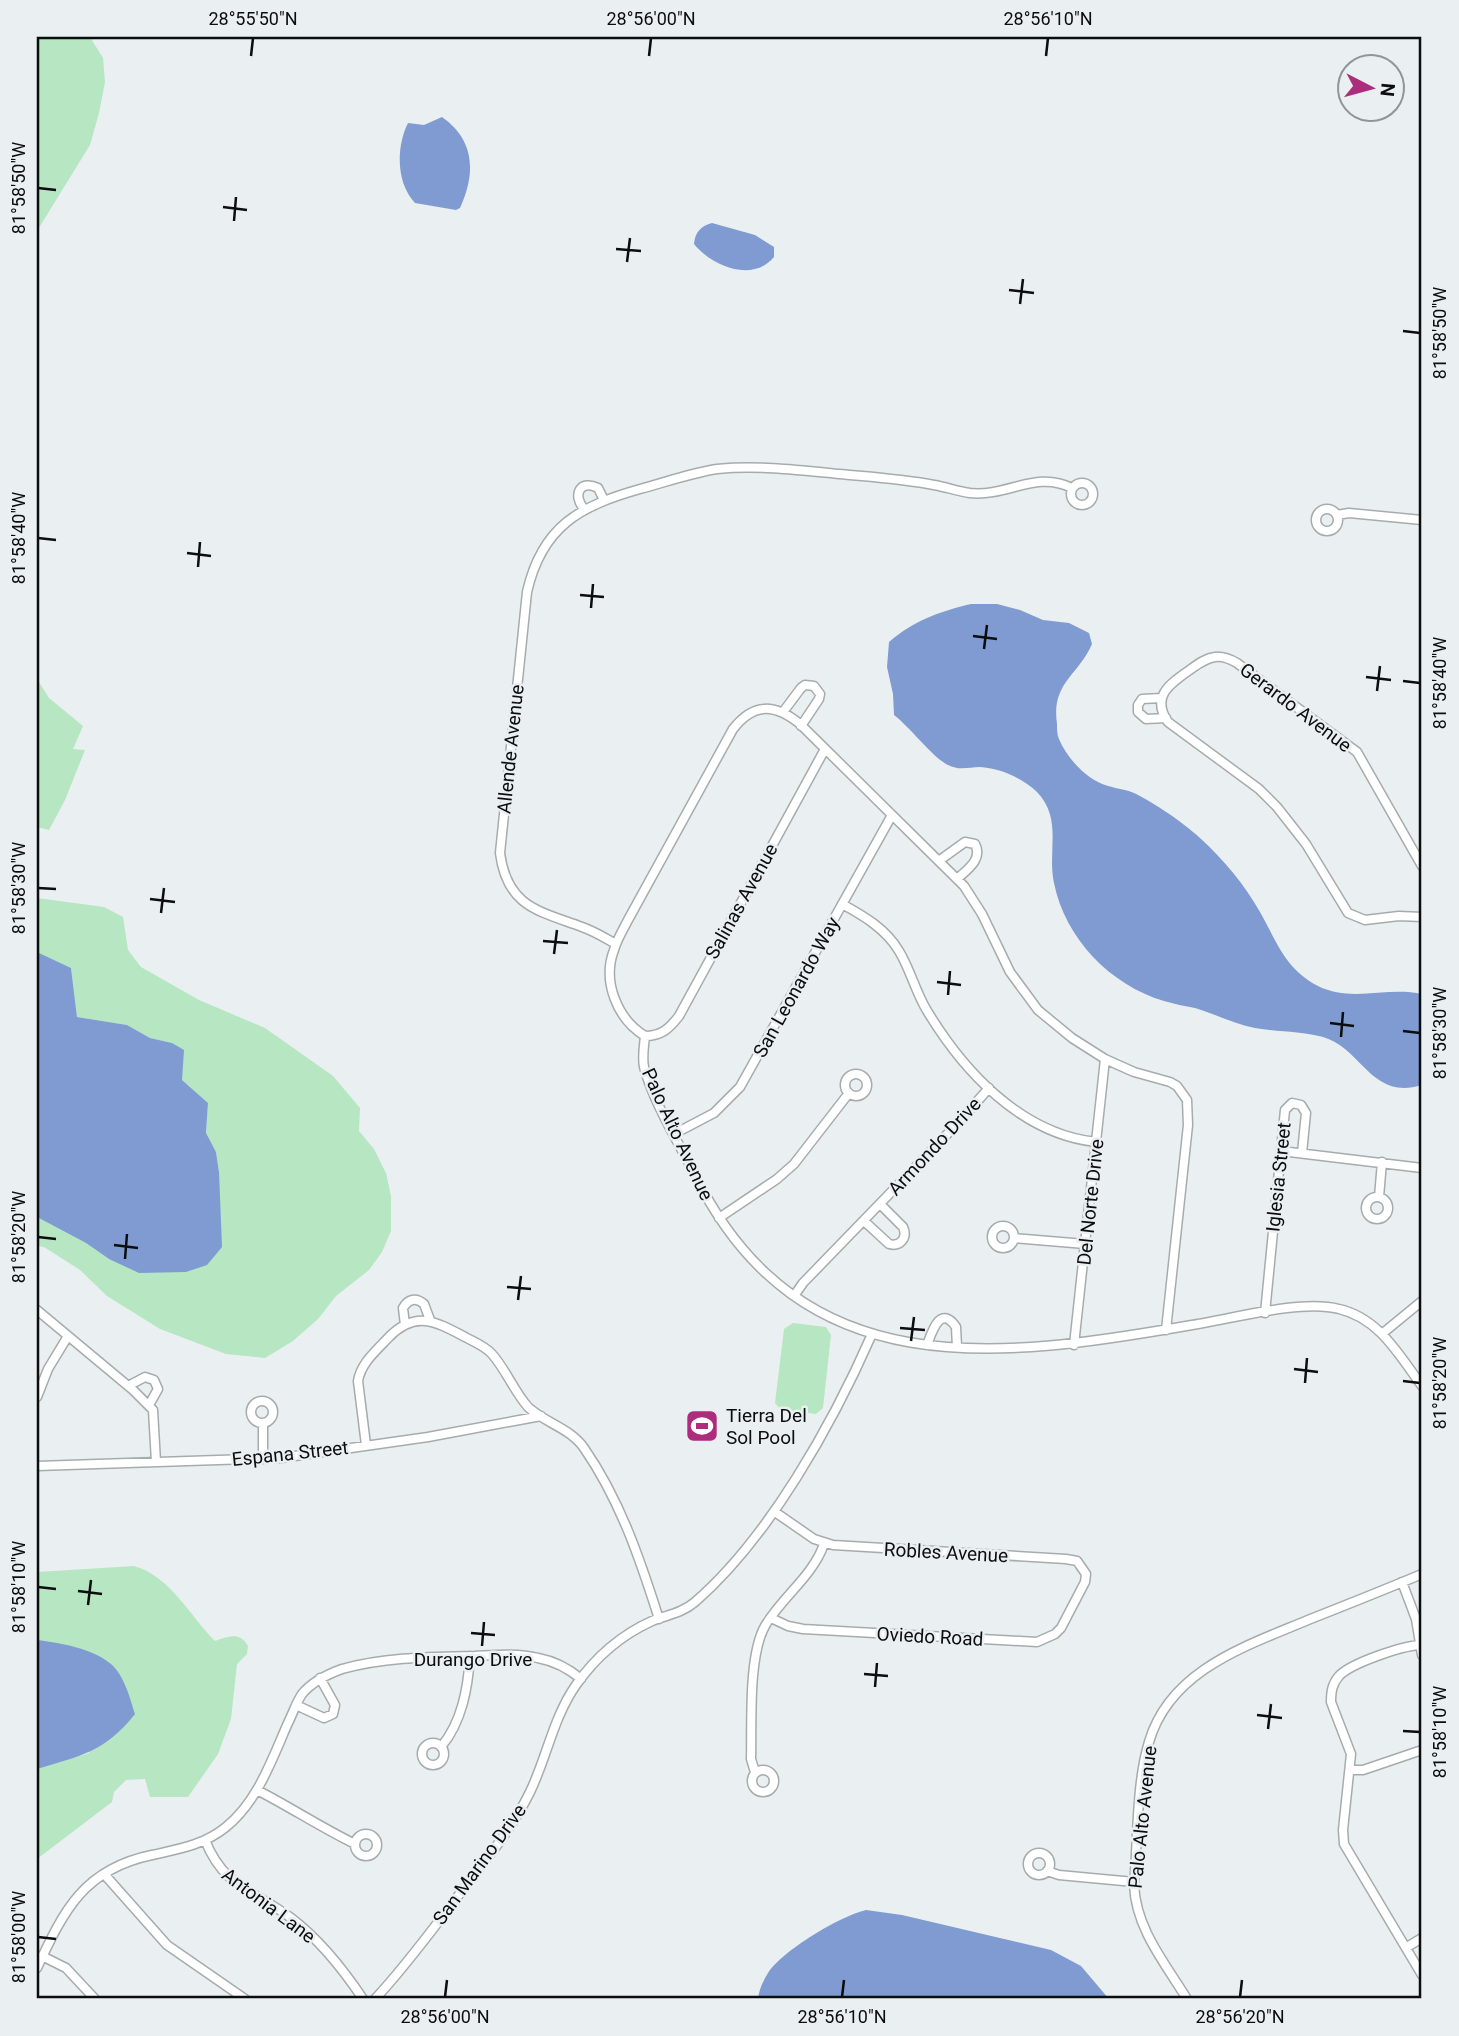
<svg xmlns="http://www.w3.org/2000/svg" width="1459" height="2036" viewBox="0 0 1459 2036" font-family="Roboto,sans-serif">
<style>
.green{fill:#b6e6c2}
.water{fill:#7f9bd1}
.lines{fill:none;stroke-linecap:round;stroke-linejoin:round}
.minor-casing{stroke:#a6acad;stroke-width:11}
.minor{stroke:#fff;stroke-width:8}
.ticks{fill:none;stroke:#0b0d0e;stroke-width:2.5}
.labels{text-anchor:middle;stroke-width:5;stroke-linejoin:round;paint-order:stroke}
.street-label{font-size:19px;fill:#0b0d0e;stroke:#eaf0f1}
.poi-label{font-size:19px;fill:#0b0d0e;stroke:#eaf0f1;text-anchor:start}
.neatline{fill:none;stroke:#0b0d0e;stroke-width:2.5}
.ticks-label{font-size:18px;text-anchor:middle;fill:#0b0d0e}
</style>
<rect width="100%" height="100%" fill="#eaf0f1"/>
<!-- green -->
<path class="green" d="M37,37H90L103,58L105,82L99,113L90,145L37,231Z
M37,679L49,698L83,726L73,749L85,750L65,800L49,830L37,827Z
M37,898L104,907L123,917L128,950L141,967L199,1000L265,1028L333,1076L360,1108L359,1131L374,1149L386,1173L391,1196V1231L382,1252L369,1270L336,1296L318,1319L293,1341L265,1358L226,1354L160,1329L107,1296L80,1270L44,1247L37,1246V1217L86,1243L109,1259L218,1184L219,1172L216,1152L206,1134L208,1103L182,1080L172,1043L150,1038L127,1025L77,1017L71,968L37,952Z
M793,1323L826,1327L831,1335L823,1408L816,1414L780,1409L775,1403L784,1329Z
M134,1566C170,1576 190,1616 215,1641C229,1636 240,1632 248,1646L247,1654L237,1664L231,1719L218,1754L188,1797H150L145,1779L126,1780L114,1792L112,1802L37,1859V1769L89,1753L82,1649L37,1640V1572Z"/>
<!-- water -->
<path class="water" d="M442,117C475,140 476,173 460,208L456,210L415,203C396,183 396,147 408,123L424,125Z
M712,223L755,235L774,247V257C752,283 712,266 694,244C695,232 701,226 712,223Z
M971,604H997L1020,610L1043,620L1069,623L1089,633L1092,644C1078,676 1051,683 1057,724C1057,729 1057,735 1059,739C1066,756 1082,774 1098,782C1109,788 1122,788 1134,793C1153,802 1184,823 1200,838C1224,860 1244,884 1260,912C1277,942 1285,969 1318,986C1352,1003 1387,986 1422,994V1085C1371,1101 1362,1048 1323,1037C1301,1031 1278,1032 1255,1028C1234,1024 1215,1014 1195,1008C1185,1006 1174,1004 1164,1001C1110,985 1065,938 1054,883C1047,851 1063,819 1037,792C1022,778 1000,768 980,767C969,767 959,771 948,765C932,757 911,728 894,715L893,694L887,667L889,642C913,621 941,611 971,604Z
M37,952L71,968L77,1017L127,1025L150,1038L172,1043L184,1050L182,1080L208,1103L206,1133L216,1152L219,1172L222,1247L207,1265L186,1272L139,1273L109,1259L86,1243L37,1217Z
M701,1414L712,1420L702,1437L692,1431Z
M37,1640C60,1643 92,1648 111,1664C124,1675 130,1698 135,1714C105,1752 80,1756 37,1769Z
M866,1910L902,1915L1051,1950L1081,1966L1109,1999H758C759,1990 763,1981 768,1973C782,1951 840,1916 866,1910Z"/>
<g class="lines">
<defs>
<path id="minor" d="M1071 494a11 11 0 1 1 22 0a11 11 0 1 1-22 0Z
M584,509C572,495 580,479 598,488L604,500
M1316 520a11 11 0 1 1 22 0a11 11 0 1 1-22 0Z
M1337,515L1349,513L1422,520
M1162,698L1142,699L1138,705V712L1146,719L1166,718
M783,712L801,688L805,685L814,686L820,694L819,699L801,726
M940,860L965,842L975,844C983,859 968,869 957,879
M1422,866L1357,752L1237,663C1230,659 1223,656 1215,657C1206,658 1198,664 1191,669C1171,683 1150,696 1168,722L1259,789L1277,807L1306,844L1348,913L1365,920L1399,916L1422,917
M842,904C864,916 886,929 899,951C910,969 915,990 926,1009C963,1071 1021,1134 1096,1142
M616,944C605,938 594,931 582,927C539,911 507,907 500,853L527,592C542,526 580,506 640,489C666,482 691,473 717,469C758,465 799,470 839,474C870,477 902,479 934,485C946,487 957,491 970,493C1008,497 1035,470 1072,488
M645,1036C617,1019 602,981 614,950C617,939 623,930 628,920L733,729C754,702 775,704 800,724L964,886L982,914L1010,972L1038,1010L1072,1038L1105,1059L1134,1072L1170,1082L1177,1086L1187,1100L1188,1125L1166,1330
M645,1036C644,1046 642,1057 644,1067C654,1104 679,1143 696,1177C801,1387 998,1359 1192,1325C1232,1319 1301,1299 1339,1309C1379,1318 1399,1355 1422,1386
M645,1036C661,1036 669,1029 679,1016L825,749
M845 1085a11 11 0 1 1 22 0a11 11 0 1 1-22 0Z
M674,1134L714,1113L740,1087L892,815
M1281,1151L1422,1168
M1379,1197L1382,1162
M1366 1208a11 11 0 1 1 22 0a11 11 0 1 1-22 0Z
M719,1218L777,1179L794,1164L849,1093
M864,1221L889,1244C900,1247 908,1238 903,1227L880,1204
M992 1237a11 11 0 1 1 22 0a11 11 0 1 1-22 0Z
M1014,1238L1085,1244
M794,1296L803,1283L959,1122L989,1088
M37,1310L133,1390L153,1410L156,1462
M1265,1313L1285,1110L1292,1103L1301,1105L1306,1113L1302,1153
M405,1325L403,1308C408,1299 416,1297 424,1304L430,1320
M1383,1333L1422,1301
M927,1345C932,1332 940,1304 956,1327L957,1347
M1074,1345L1105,1059
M128,1386L145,1377L154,1380L158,1389L149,1405
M37,1397L48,1369L68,1336
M251 1412a11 11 0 1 1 22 0a11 11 0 1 1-22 0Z
M263,1423V1459
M366,1445L358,1381C361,1363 376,1351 388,1338C415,1310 435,1321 465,1337C474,1342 485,1346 492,1354C506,1370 514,1391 528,1407C545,1423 570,1428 584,1448C620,1500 640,1559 659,1619
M37,1466L281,1458L428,1437L541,1416
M1402,1582L1416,1619L1422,1655
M771,1618L788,1626L803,1629L1037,1642L1055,1634L1061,1628L1085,1582L1086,1574L1077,1561L1066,1559L833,1545L814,1539L775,1512
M1420,1645C1402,1646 1351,1663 1339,1676C1332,1684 1331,1692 1331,1702L1351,1754L1343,1830L1344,1844L1422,1975
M296,1705L324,1718L333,1714L335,1705L320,1678
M422 1754a11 11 0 1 1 22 0a11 11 0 1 1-22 0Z
M441,1747C462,1722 468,1688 470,1656
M752 1781a11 11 0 1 1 22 0a11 11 0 1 1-22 0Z
M1350,1770H1363L1422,1750
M755,1772L751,1759C752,1724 748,1656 765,1626C782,1597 813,1576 824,1544
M257,1790C290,1807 322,1828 355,1844
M355 1845a11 11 0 1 1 22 0a11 11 0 1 1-22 0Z
M205,1840C224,1888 254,1890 291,1918C320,1940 343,1969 363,1999
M1028 1864a11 11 0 1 1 22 0a11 11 0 1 1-22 0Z
M1047,1871L1059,1875L1134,1882
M104,1874L167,1945L245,1999
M1407,1947L1422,1938
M42,1956L66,1968L95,1999
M37,1968C64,1910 84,1869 152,1855C179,1849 204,1845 226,1827C258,1801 272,1759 288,1723C293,1713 296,1703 302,1694C312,1682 328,1674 342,1669C385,1657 431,1657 475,1656C496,1655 517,1653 538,1658C554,1661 568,1668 581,1679
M375,1999C404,1968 429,1934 455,1900C481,1866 511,1831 530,1792C547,1757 553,1718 576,1685C595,1658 621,1635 652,1621C667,1615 682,1613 695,1602C769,1538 833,1423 872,1334
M1187,1999C1165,1963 1136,1929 1134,1885C1138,1841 1136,1784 1149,1742C1170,1670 1246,1646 1308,1620C1346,1605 1384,1590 1422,1574"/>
</defs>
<!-- minor casing -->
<use href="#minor" class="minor-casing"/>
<!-- minor -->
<use href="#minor" class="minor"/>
</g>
<!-- ticks -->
<path class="ticks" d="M251,56L253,38M649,56L651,38M1046,56L1048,38M38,188L56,190M223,207L247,210M234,221L236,197M616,249L641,251M627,262L630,238M1009,290L1034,293M1020,304L1023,279M1403,331L1420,333M38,538L56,540M187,553L211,556M198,567L200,542M580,595L604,597M591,608L593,584M973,636L997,639M984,649L987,625M1366,677L1391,680M1403,681L1420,683M1377,691L1380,666M38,888L56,889M150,899L175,902M161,913L164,888M543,941L568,943M554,954L557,930M937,982L961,985M948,995L950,971M1330,1023L1354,1026M1403,1031L1420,1033M1341,1037L1343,1012M38,1237L56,1239M114,1245L138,1248M125,1259L127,1234M507,1287L531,1289M518,1300L521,1276M900,1328L925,1330M911,1341L914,1317M1294,1369L1318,1372M1403,1381L1420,1383M1305,1383L1307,1358M38,1587L56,1589M78,1591L102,1594M88,1605L91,1580M471,1633L495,1635M482,1646L484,1622M864,1674L888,1676M875,1687L877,1663M1257,1715L1282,1718M1268,1729L1271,1704M1403,1731L1420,1732M38,1937L56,1939M445,1997L447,1980M842,1997L844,1980M1240,1997L1242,1980"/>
<!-- icons -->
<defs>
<symbol id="stadium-square" viewBox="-11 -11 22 22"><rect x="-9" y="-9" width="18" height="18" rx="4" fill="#ab2d7c" stroke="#eaf0f1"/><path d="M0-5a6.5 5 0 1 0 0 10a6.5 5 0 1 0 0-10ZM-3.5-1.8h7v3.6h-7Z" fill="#fff"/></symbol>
</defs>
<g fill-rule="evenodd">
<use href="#stadium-square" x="683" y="1407" width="38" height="38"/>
</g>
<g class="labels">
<!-- street labels -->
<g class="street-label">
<text transform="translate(1296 707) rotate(37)" y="7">Gerardo Avenue</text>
<text transform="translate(510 749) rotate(-84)" y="7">Allende Avenue</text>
<text transform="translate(741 901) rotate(-61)" y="7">Salinas Avenue</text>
<text transform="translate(796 987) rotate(-61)" y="7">San Leonardo Way</text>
<text transform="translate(678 1134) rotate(65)" y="7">Palo Alto Avenue</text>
<text transform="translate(934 1146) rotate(-47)" y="7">Armondo Drive</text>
<text transform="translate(1278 1177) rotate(-84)" y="7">Iglesia Street</text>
<text transform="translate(1090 1202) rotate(-84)" y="7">Del Norte Drive</text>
<text transform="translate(290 1453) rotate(-6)" y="7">Espana Street</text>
<text transform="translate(946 1552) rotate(3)" y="7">Robles Avenue</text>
<text transform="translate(930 1636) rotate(3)" y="7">Oviedo Road</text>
<text x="473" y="1666">Durango Drive</text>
<text transform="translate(1142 1817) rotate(-84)" y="7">Palo Alto Avenue</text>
<text transform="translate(479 1864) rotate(-54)" y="7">San Marino Drive</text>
<text transform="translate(269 1905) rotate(37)" y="7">Antonia Lane</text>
</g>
<!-- poi labels -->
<g class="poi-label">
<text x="726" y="1422">Tierra Del<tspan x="726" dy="22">Sol Pool</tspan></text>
</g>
</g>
<!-- border -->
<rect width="1459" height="2036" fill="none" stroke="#eaf0f1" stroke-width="77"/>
<!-- north arrow -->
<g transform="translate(1371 88) rotate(96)"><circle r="33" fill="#eaf0f1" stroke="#919596" stroke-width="2"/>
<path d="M0-5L12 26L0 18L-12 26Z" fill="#ab2d7c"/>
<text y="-10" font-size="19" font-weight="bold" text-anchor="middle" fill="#0b0d0e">N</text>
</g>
<rect x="38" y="38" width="1382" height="1959" class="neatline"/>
<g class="ticks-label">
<text x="253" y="25">28°55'50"N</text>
<text x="651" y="25">28°56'00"N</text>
<text x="1048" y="25">28°56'10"N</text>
<text transform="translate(19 188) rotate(-90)" y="6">81°58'50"W</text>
<text transform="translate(1440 333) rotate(-90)" y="6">81°58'50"W</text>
<text transform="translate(19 538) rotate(-90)" y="6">81°58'40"W</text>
<text transform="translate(1440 683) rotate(-90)" y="6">81°58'40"W</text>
<text transform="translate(19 888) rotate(-90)" y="6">81°58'30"W</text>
<text transform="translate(1440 1033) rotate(-90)" y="6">81°58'30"W</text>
<text transform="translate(19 1237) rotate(-90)" y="6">81°58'20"W</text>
<text transform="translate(1440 1383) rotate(-90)" y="6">81°58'20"W</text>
<text transform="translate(19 1587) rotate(-90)" y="6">81°58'10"W</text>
<text transform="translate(1440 1732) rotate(-90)" y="6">81°58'10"W</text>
<text transform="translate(19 1937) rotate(-90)" y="6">81°58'00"W</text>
<text x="445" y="2023">28°56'00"N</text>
<text x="842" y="2023">28°56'10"N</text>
<text x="1240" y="2023">28°56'20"N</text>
</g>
</svg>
